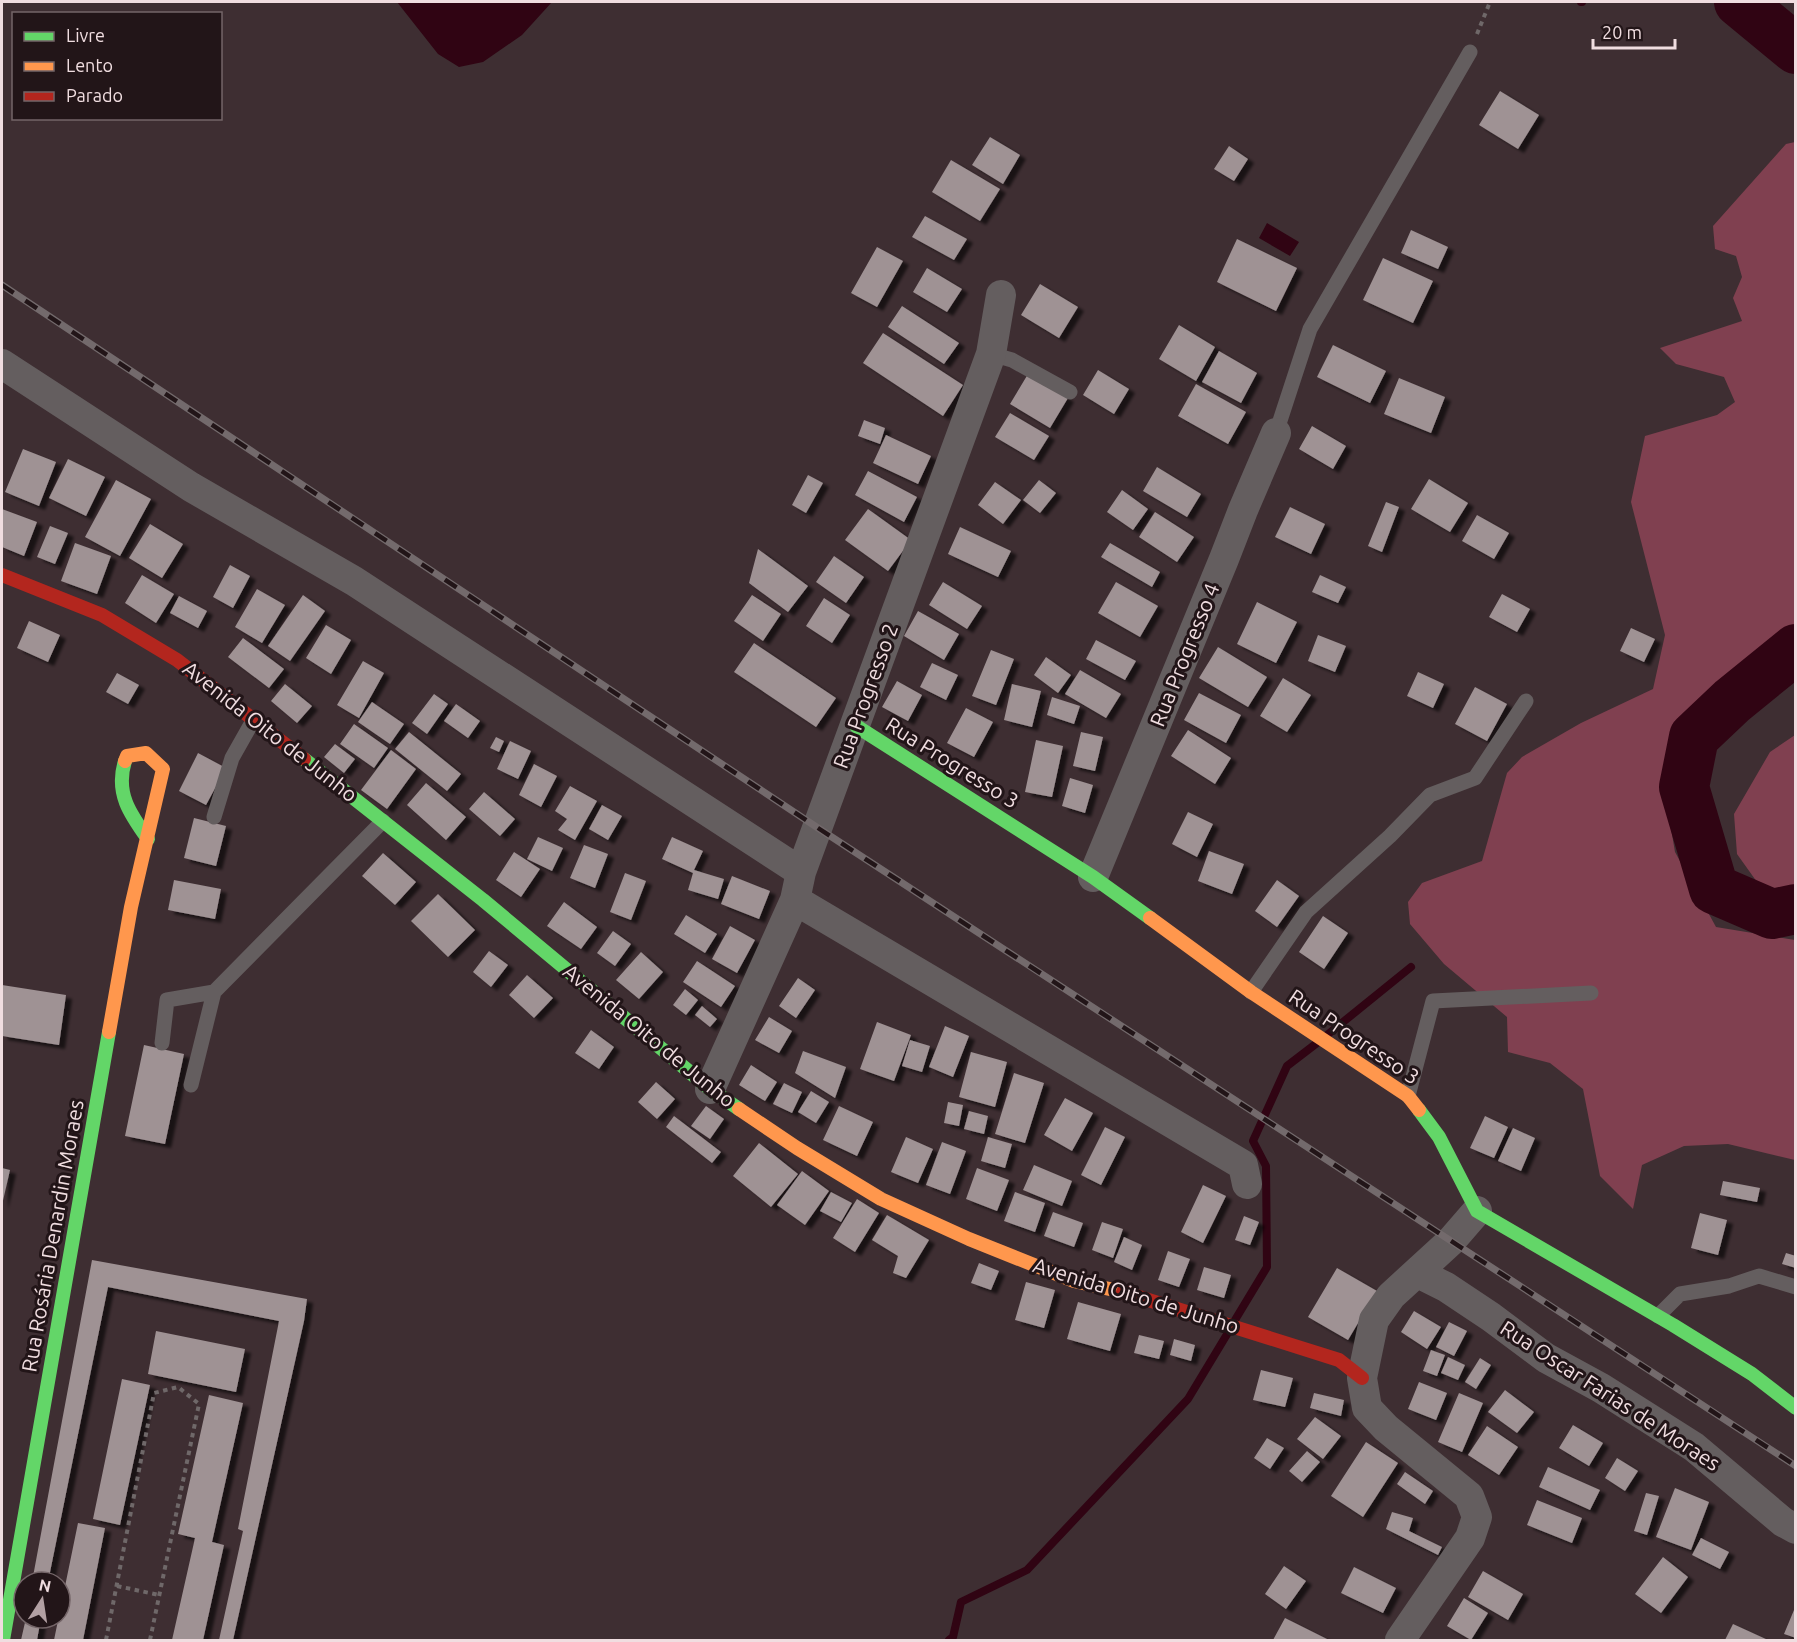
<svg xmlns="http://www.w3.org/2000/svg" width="1797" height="1642" viewBox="0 0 1797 1642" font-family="Ubuntu,sans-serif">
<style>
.forest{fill:#804050}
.water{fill:#300413}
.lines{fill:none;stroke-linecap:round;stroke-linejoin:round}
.stream{stroke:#300413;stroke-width:8}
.river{stroke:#300413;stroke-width:50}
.building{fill:#9f9294;filter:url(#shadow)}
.path{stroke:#6f6869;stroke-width:4;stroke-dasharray:4.5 4.5;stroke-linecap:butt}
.lane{stroke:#645e5f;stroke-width:15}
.street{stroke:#645e5f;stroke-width:30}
.fast{stroke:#63d668;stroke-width:14}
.slow{stroke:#ff974d;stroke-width:14}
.jam{stroke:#b3261e;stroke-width:14}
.rail-casing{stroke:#736a6c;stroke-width:7}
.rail{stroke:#221518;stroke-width:4.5;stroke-dasharray:14;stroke-linecap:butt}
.labels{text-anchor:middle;stroke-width:6;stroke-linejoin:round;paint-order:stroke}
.street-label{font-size:21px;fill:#f0dde0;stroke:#221518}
</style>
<defs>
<filter id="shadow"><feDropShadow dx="6" dy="4" stdDeviation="1.5" flood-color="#0009"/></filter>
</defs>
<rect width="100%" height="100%" fill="#3e2e32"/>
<!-- forest -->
<path class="forest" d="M1795,142V645L1721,696L1679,748L1668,811L1675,852L1716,927L1795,940V1160L1728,1144L1684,1146L1642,1165L1633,1209L1600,1176L1583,1089L1550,1063L1508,1052L1507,1017L1444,964L1410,924L1408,902L1422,883L1482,861L1507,773L1522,757L1581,723L1653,689L1665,635L1631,502L1645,436L1717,415L1735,402L1724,377L1676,364L1660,348L1742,321L1733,298L1742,277L1736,256L1715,249L1713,226L1786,144Z
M1795,735V889L1784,892L1762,889L1737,854L1734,814L1770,752Z"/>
<!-- water -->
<path class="water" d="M397,2H552L522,35L483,62L459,67L438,54Z
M1267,223L1299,242L1290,256L1259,238Z"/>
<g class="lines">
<!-- stream -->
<path class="stream" d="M1581,2H1582
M1327,1035L1411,967
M1235,1320L1267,1267L1266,1166L1253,1141L1287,1066L1317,1043
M949,1640L953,1637L961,1602L1027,1570L1188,1399L1229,1331"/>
<!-- river -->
<path class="river" d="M1739,2L1796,49
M1796,649L1732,701L1694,737L1684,787L1714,889L1772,914L1796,909"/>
</g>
<!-- building -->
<path class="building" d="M1500,91L1539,115L1518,149L1479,125Z
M990,137L1020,155L1003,184L972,165Z
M1229,146L1248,159L1234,181L1214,169Z
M951,160L1000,189L980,221L932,192Z
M925,216L967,239L954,260L912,237Z
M1411,230L1448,247L1438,269L1401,253Z
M1237,239L1297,268L1276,311L1217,282Z
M877,247L903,261L877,307L851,293Z
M1383,258L1433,281L1413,323L1363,300Z
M927,268L962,289L947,312L913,292Z
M1040,284L1078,307L1059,338L1021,315Z
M902,306L959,343L944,364L888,327Z
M1179,325L1215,347L1196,381L1159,359Z
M883,333L963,385L943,416L863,363Z
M1333,345L1386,371L1370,403L1317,377Z
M1219,351L1257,373L1241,403L1202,382Z
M1098,370L1129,389L1114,414L1083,395Z
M1028,374L1068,398L1050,428L1010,404Z
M1399,378L1445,397L1431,433L1384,414Z
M1196,384L1246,412L1228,444L1178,416Z
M1010,413L1049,436L1034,460L995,437Z
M864,420L885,428L880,444L858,436Z
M1312,426L1346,446L1333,469L1299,449Z
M886,435L931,456L918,484L873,463Z
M23,449L56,462L39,506L5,492Z
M68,459L105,477L86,516L49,498Z
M1157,467L1201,494L1187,517L1143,491Z
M868,471L917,497L904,522L855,495Z
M808,475L823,483L806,513L792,505Z
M1429,479L1468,503L1450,532L1411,509Z
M116,480L151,499L120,556L85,537Z
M1039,480L1056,493L1040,513L1023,500Z
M995,482L1021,500L1003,524L978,505Z
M1122,490L1148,509L1133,530L1107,512Z
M1386,502L1399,507L1382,552L1368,546Z
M1290,507L1325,524L1311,554L1275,537Z
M2,509L37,522L24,556L2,547Z
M868,509L911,540L888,571L845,540Z
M1155,512L1194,537L1177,562L1139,537Z
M1477,515L1509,533L1494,559L1462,541Z
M150,524L183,544L162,578L129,558Z
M50,526L68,533L55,564L37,557Z
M960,527L1011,551L998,577L948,554Z
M75,543L111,556L97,594L61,581Z
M1110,543L1160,572L1152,587L1101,557Z
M758,549L808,586L788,612L749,583Z
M834,556L864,577L846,603L816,582Z
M230,565L250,576L233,608L213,597Z
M142,575L174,594L156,623L125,603Z
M1320,575L1346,587L1338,603L1312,592Z
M943,582L982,606L967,629L929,605Z
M1116,582L1158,606L1140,637L1098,613Z
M257,589L285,605L262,643L235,627Z
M1502,594L1530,609L1517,632L1489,617Z
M303,595L325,611L290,661L268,646Z
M752,595L781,614L763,641L734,621Z
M179,596L207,611L198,628L170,613Z
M824,598L850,615L832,643L806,626Z
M1257,602L1297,622L1276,663L1237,644Z
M918,611L959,634L944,660L904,636Z
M29,621L60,635L48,662L17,648Z
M326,625L351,640L331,674L306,658Z
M1631,628L1655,639L1644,662L1620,651Z
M1318,635L1346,646L1335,672L1308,661Z
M243,638L284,669L269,688L228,657Z
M1096,640L1136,661L1125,680L1086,659Z
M754,643L836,698L816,727L734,672Z
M1218,647L1267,677L1248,707L1199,678Z
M991,650L1014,659L996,705L972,696Z
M1046,657L1071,675L1058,693L1034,675Z
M363,661L384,673L359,718L337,705Z
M932,663L958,675L946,700L920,687Z
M1080,670L1121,694L1106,718L1065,694Z
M1418,672L1444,684L1433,708L1407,696Z
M117,673L139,685L128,704L106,692Z
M1283,678L1311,695L1287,732L1260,716Z
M897,681L922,695L908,721L882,707Z
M285,684L312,706L297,723L271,701Z
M1012,684L1041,691L1032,727L1004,720Z
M1475,687L1507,704L1487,741L1455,724Z
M1199,693L1241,715L1226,743L1184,720Z
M434,694L448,704L427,734L412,723Z
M1052,697L1080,706L1074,724L1047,715Z
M372,702L404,724L390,744L358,722Z
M456,704L480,721L468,738L444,721Z
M966,708L993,722L974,757L947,743Z
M354,724L388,748L374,768L340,744Z
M1188,730L1231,758L1215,784L1171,756Z
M409,732L461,774L447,791L395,749Z
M1081,732L1103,737L1095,771L1073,766Z
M496,737L504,741L499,752L490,748Z
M1036,740L1063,746L1052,797L1025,792Z
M510,741L531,751L518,779L497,769Z
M335,744L355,759L344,773L324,757Z
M391,750L416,769L387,809L361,790Z
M198,753L226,768L206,805L179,791Z
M534,764L557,776L541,807L519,795Z
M1070,778L1093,785L1085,813L1062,806Z
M426,783L466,817L446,840L407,805Z
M570,786L597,801L575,840L558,830L567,819L555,811Z
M484,792L515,819L500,836L469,809Z
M602,805L622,816L608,840L589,829Z
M1188,812L1213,824L1197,857L1172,844Z
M194,818L226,826L216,866L184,858Z
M538,837L563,848L552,871L527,859Z
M672,837L703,851L694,870L724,879L718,899L688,890L693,873L662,859Z
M584,845L608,854L595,888L570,878Z
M1209,851L1244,864L1232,894L1198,881Z
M514,852L540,869L521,897L496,880Z
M383,853L416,882L395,905L362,876Z
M625,873L646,881L631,920L610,912Z
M732,876L770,891L759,919L721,904Z
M174,880L221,889L215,919L168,910Z
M1277,880L1299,896L1277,927L1255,911Z
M438,894L475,930L448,957L411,921Z
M564,902L597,927L581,949L547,926Z
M686,915L717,934L705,953L674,934Z
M1323,916L1348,933L1324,969L1299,952Z
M730,926L755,940L737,973L712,959Z
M613,931L631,944L615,966L597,953Z
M489,951L508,965L491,987L473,972Z
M641,952L663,972L639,999L616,980Z
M697,961L735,986L721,1007L683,982Z
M527,975L553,998L534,1018L509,995Z
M798,978L815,990L796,1018L779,1006Z
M2,985L66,995L59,1045L2,1036Z
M685,989L698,1000L686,1015L673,1005Z
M702,1006L717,1019L710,1027L695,1015Z
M769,1017L792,1031L779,1053L755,1040Z
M877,1022L911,1035L894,1081L860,1069Z
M945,1026L969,1036L953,1077L929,1067Z
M591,1030L614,1047L599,1069L575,1053Z
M910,1040L930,1046L922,1072L902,1066Z
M144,1045L184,1054L165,1144L125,1136Z
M803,1051L846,1067L835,1098L795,1073Z
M971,1052L1007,1062L995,1107L959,1097Z
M751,1065L777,1082L765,1101L739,1085Z
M1014,1073L1044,1083L1025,1143L995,1134Z
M656,1082L675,1099L657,1119L638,1102Z
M784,1083L802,1092L792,1113L773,1104Z
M811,1091L829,1102L816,1123L798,1112Z
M1065,1098L1093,1113L1072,1151L1044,1135Z
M948,1102L963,1105L959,1126L944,1123Z
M706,1106L724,1119L710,1139L691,1126Z
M839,1106L873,1122L857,1156L823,1140Z
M969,1111L988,1116L984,1134L964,1129Z
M674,1116L721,1152L712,1163L666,1127Z
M1485,1116L1508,1127L1494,1158L1470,1148Z
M1105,1127L1125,1137L1101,1185L1081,1175Z
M1513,1128L1535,1138L1521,1171L1498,1161Z
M906,1137L933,1149L918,1183L891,1172Z
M988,1137L1012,1144L1005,1168L981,1161Z
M942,1142L966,1151L950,1194L926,1185Z
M759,1143L798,1174L771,1207L733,1176Z
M1034,1165L1072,1181L1062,1206L1023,1190Z
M2,1168L10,1170L2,1205Z
M977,1168L1009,1180L997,1211L966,1199Z
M802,1171L829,1191L805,1225L777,1205Z
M1723,1181L1760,1188L1757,1202L1720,1195Z
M1203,1185L1226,1196L1203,1243L1181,1232Z
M831,1192L852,1203L841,1222L820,1211Z
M1015,1192L1045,1203L1035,1232L1004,1221Z
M857,1199L879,1213L855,1252L833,1238Z
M1053,1212L1083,1223L1074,1247L1044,1236Z
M1700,1213L1727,1220L1718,1255L1691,1248Z
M887,1215L929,1240L906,1278L893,1273L898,1256L872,1240Z
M1244,1216L1259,1222L1250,1245L1235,1240Z
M1102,1222L1123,1229L1113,1258L1092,1250Z
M1124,1237L1142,1245L1132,1270L1114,1262Z
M1168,1251L1190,1259L1179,1287L1158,1280Z
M1786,1253L1796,1256V1268L1782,1264Z
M92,1260L307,1299L304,1321L233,1640H219L243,1531L238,1529L279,1321L108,1287L48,1582H32Z
M979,1263L999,1271L991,1290L971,1283Z
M1204,1267L1231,1275L1224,1298L1197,1290Z
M1337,1268L1377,1291L1348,1340L1308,1317Z
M1026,1282L1055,1290L1044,1328L1015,1320Z
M1078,1302L1121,1314L1110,1351L1067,1339Z
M1414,1311L1441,1327L1427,1349L1401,1332Z
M1449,1322L1467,1331L1454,1356L1436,1347Z
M156,1331L245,1349L236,1392L148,1374Z
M1139,1335L1164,1341L1159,1359L1134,1353Z
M1174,1339L1195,1345L1191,1361L1170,1355Z
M1431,1350L1445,1355L1437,1376L1423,1371Z
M1448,1357L1465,1365L1458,1380L1441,1373Z
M1480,1358L1491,1365L1476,1389L1465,1382Z
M1261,1370L1293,1378L1285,1407L1253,1400Z
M122,1379L150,1385L120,1525L93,1519Z
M1419,1382L1447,1393L1436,1420L1408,1409Z
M1505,1390L1534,1412L1517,1433L1488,1412Z
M1314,1393L1344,1400L1341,1416L1310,1408Z
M1459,1393L1483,1403L1462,1452L1438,1442Z
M209,1395L243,1403L212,1542L224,1545L203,1640H172L195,1538L178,1534Z
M1315,1417L1341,1436L1323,1459L1297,1439Z
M1573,1425L1603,1443L1589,1466L1559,1448Z
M1487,1426L1518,1447L1499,1475L1468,1455Z
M1267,1438L1284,1448L1270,1469L1254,1458Z
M1366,1442L1398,1463L1363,1517L1331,1496Z
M1307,1451L1320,1462L1302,1482L1289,1471Z
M1617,1458L1638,1471L1625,1491L1605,1478Z
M1548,1467L1600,1490L1590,1510L1539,1487Z
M1405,1472L1433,1491L1425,1504L1397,1484Z
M1675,1488L1709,1502L1691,1550L1656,1537Z
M1646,1493L1659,1496L1647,1535L1634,1531Z
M1537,1500L1582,1518L1572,1543L1527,1525Z
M1392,1512L1413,1518L1409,1531L1442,1547L1438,1555L1386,1529Z
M78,1523L105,1528L83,1640H54Z
M1701,1538L1729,1552L1720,1569L1692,1555Z
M1663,1557L1688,1577L1661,1613L1635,1594Z
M1284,1566L1306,1581L1286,1609L1265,1594Z
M1354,1567L1396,1588L1383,1613L1341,1593Z
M1483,1571L1523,1594L1508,1620L1468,1597Z
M1464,1598L1488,1613L1471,1640L1447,1626Z
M1794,1610L1796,1611V1638L1784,1634Z
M26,1618H41L37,1640H21Z
M1285,1618L1329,1640H1273Z
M1733,1624L1768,1640H1725Z"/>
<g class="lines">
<!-- path -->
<path class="path" d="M1477,34L1490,2
M117,1586L159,1595
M106,1640L154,1393L178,1387L199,1404L150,1640"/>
<!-- lane -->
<path class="lane" d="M991,354L1012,360L1070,392
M1276,433L1310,329L1470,52
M214,817L232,758L254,719
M1251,992L1306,912L1390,836L1430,795L1475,778L1526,701
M162,1043L167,1000L214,992L383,821
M191,1085L214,992
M1408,1096L1433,1001L1591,993
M1658,1316L1680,1294L1729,1286L1759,1276L1796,1287"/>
<!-- street -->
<path class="street" d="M2,364L191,487L354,581L801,872
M1093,877L1224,559L1243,510L1276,433
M795,900L1243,1165L1247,1184
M710,1089L795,900L801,872L991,354L1001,295
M1418,1273L1446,1287L1491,1317L1546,1358L1601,1388L1694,1447L1783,1522L1796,1529
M1400,1640L1470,1538L1477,1517L1469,1496L1386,1428L1367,1408L1362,1378L1374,1320L1391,1296L1451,1241L1477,1211"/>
<!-- fast -->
<path class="fast" d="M856,726L1093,877L1150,918
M304,759L483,900L710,1089L739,1109
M125,761C115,793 130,814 148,839
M1419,1110L1439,1137L1477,1211L1673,1325L1752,1374L1796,1408
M3,1640L109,1032"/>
<!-- slow -->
<path class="slow" d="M1150,918L1251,992L1408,1096L1419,1110
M109,1032L131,907L163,769L146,753L127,756L125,761
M739,1109L797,1148L881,1199L969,1239L1074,1281L1123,1292"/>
<!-- jam -->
<path class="jam" d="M2,575L102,615L177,660L304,759
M1123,1292L1339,1360L1362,1378"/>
<defs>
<path id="rail" d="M2,285L818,828L1796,1466"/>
</defs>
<!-- rail casing -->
<use href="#rail" class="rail-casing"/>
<!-- rail -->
<use href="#rail" class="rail"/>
</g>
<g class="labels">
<!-- street labels -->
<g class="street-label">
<text transform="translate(1185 655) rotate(-68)" y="7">Rua Progresso 4</text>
<text transform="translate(866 696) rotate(-70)" y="7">Rua Progresso 2</text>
<text transform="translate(270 732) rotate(38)" y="7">Avenida Oito de Junho</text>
<text transform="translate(952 763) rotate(32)" y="7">Rua Progresso 3</text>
<text transform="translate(649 1036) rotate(39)" y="7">Avenida Oito de Junho</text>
<text transform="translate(1354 1037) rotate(34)" y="7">Rua Progresso 3</text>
<text transform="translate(53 1236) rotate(-80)" y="7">Rua Rosária Denardin Moraes</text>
<text transform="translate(1136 1296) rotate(17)" y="7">Avenida Oito de Junho</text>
<text transform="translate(1610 1396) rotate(33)" y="7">Rua Oscar Farias de Moraes</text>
</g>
</g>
<!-- border -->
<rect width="1797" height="1642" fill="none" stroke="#f0dde0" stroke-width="6"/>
<!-- legend -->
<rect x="12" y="12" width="210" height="108" fill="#221518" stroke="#746568" stroke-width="1.5"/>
<rect x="24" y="32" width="30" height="9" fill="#63d668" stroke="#746568" stroke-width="1.5"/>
<text x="66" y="42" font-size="18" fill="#f0dde0">Livre</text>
<rect x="24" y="62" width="30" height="9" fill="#ff974d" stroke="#746568" stroke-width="1.5"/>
<text x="66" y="72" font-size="18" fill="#f0dde0">Lento</text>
<rect x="24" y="92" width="30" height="9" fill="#b3261e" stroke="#746568" stroke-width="1.5"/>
<text x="66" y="102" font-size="18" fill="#f0dde0">Parado</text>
<!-- north arrow -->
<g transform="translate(42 1600) rotate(12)"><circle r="28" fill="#221518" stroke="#746568" stroke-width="1.5"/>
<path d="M0-4.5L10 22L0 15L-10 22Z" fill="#b2a0a3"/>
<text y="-9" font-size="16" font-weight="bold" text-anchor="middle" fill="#f0dde0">N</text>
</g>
<!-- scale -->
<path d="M1593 39v9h82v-9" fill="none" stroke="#f0dde0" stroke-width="3"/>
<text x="1602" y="39" font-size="18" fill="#f0dde0" stroke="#221518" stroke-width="4.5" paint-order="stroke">20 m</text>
</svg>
